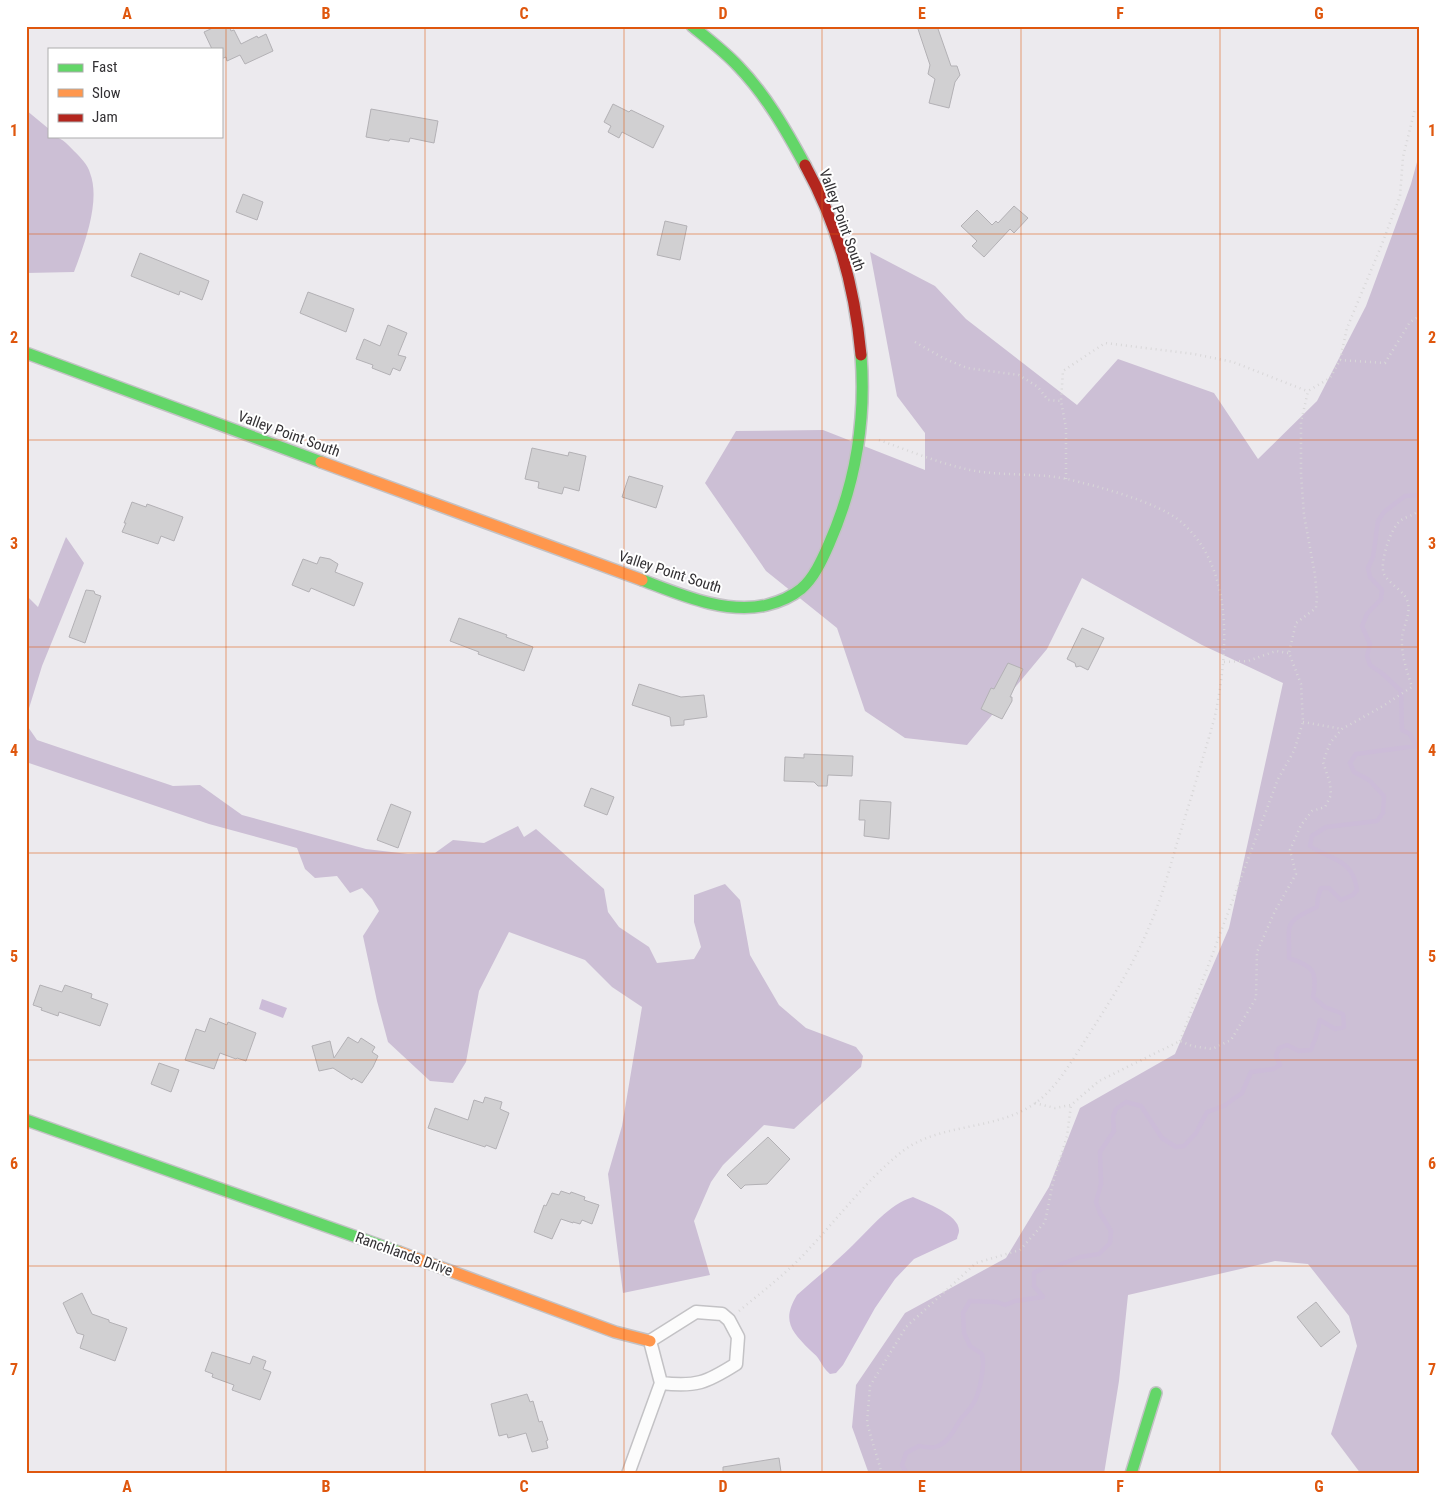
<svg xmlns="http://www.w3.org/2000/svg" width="1446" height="1500" viewBox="0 0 1446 1500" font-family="'Roboto Condensed',sans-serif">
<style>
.forest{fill:#ccbfd5}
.water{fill:#ccbcd8}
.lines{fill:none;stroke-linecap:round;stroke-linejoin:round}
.stream{stroke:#ccbcd8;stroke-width:4.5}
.building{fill:#d1d0d2;stroke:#b3b1b5}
.street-casing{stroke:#c3c2c5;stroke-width:15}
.fast-casing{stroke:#c3c2c5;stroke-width:14}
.slow-casing{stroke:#c3c2c5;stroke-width:14}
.jam-casing{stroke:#c3c2c5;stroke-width:14}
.path{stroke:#d8d7d8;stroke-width:2.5;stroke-dasharray:1 4;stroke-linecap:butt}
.street{stroke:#fcfcfc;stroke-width:12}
.fast{stroke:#63d668;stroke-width:11}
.slow{stroke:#ff974d;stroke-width:11}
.jam{stroke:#b3261e;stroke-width:11}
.grid{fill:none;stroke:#df570e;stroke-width:1;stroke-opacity:0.55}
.labels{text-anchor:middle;stroke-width:4;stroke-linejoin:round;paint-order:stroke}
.street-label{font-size:15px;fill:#333134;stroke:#fff}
.neatline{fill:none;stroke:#df570e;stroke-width:2}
.grid-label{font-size:16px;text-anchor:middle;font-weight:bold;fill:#df570e}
</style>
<rect width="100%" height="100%" fill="#eceaee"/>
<!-- forest -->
<path class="forest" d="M26,110L49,129V136C61,136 66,143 74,151C80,157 88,165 90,173C101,201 84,245 74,272L26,273Z
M1420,151V1474H1361L1331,1434L1357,1346L1349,1316L1308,1264L1275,1261L1128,1295L1119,1381L1104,1474H869L852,1427L856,1385L905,1313L1006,1258L1049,1187L1080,1108L1175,1054L1229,928L1283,683L1202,645L1082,578L1047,649L967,745L905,738L865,711L837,628L766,571L705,483L736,431L823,430L925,470V433L897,396L870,252L935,286L966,319L1077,405L1118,359L1214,393L1258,459L1317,401L1366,306L1411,184Z
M66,537L84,563L42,666L26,718V595L38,607Z
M26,724L37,740L173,786L200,785L242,815L366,849L408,854L435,853L453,840L484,843L518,826L524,837L536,829L604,889L608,912L619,927L649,947L657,963L694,959L701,947L694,922V895L725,884L740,900L750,955L779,1005L806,1028L856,1047L863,1056L861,1067L794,1129L764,1125L723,1165L711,1182L694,1221L710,1275L623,1293L608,1174L622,1126L642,1007L612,987L585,960L509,932L479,991L466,1062L453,1083L430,1081L388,1042L377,1001L363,936L379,911L372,899L362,888L350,893L337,876L315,878L305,869L297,848L209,824L26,762Z"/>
<!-- water -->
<path class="water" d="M262,999L287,1008L283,1018L259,1009Z
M913,1197C926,1203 960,1215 959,1231C959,1234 957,1236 957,1239L914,1259L895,1279L875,1308L843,1365L836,1373L830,1374C824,1369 822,1364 818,1358C816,1355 812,1352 810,1350C790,1330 782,1320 797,1295C816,1278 835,1263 853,1245C872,1227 888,1205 913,1197Z"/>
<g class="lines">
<!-- stream -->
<path class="stream" d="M907,1474L902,1465L906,1453L919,1446C926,1447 932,1449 938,1446C950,1441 954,1429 961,1419C965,1414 970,1409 973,1404C980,1393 985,1366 982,1354L970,1346L964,1333L963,1313L970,1301L997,1302L1005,1305L1015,1301L1043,1297L1034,1286V1273L1045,1267H1054L1080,1257L1099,1254L1110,1243L1111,1231L1100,1213L1096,1202L1101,1184L1100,1152L1114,1131L1113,1117L1116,1109L1126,1102L1141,1106L1162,1138L1176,1147L1184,1146L1196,1133L1207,1112L1224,1106L1242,1093L1251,1072L1273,1069L1280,1065L1276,1056L1279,1048L1287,1045L1299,1051L1311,1050L1317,1033L1320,1020L1335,1029L1344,1027L1343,1014L1325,1007L1313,997C1318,971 1313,966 1289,958C1290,925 1281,923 1317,907L1318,897L1321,888H1329L1341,900L1353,895L1357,890C1353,858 1330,860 1310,846L1312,836L1326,827L1377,821L1383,813L1384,796L1369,780L1354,772L1350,763L1356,754L1416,746L1410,734L1402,730L1401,691L1383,674L1370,665L1367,656L1370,644L1362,626L1367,614L1381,599L1382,590L1370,577L1368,568L1373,557L1378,521L1384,512L1405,496L1420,495"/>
</g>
<!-- building -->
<path class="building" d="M217,26H229L231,31L234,30L241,44L257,36L258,38L266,34L273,51L245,64L240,55L227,61L226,57L221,59V49H212L204,32Z
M917,26H937L951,66H957L960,75L955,82L949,108L929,103L935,79L928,74L930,65Z
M613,104L629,112L631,110L664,126L653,148L622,132L619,138L608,132L611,126L604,122Z
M371,109L438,121L434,143L410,138L409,142L390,139L389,141L366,137Z
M243,194L263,202L257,220L236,212Z
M1014,206L1028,218L1014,233L1010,229L984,257L972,246L977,241L961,226L977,210L992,225L996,221L998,223Z
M665,221L687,226L680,260L657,255Z
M140,253L209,281L202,300L180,291L179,295L131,276Z
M308,292L354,309L346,332L300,313Z
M388,325L407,333L398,355L406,357L400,371L393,368L390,375L372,368L373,365L356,359L364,339L380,346Z
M532,448L568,456L569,452L586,456L579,491L564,487L562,494L538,488L539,482L525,479Z
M629,476L663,486L656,508L622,497Z
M132,502L146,507L147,504L150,505L183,517L174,541L161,536L158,544L122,532L126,523H124Z
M320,557L330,559L338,564L335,572L363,583L354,606L311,588L309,592L292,585L303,559L317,564Z
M86,590L94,591L95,594L101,596L85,643L69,637Z
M459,618L507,635L506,637L533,647L524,671L478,654L479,652L450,641Z
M1082,628L1104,638L1088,670L1080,666L1076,667L1075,663L1067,659Z
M1008,663L1023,669L1010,697H1012V701L1002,719L981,709L991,688L994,689Z
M639,684L681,697L704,695L707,717L684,720V725L671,726L670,717L632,705Z
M804,754L853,756L852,776L828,775L827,786H818L814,782L784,781L785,757L804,758Z
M591,788L614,797L607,815L584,806Z
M860,800L891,802L889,839L864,836L865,820H859Z
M391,804L411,812L398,848L377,840Z
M40,985L62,992L65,985L92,994L91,998L108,1004L100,1026L59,1012L58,1016L41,1010L42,1008L33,1005Z
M210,1018L227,1025L228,1022L256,1033L246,1061L237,1058L236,1059L220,1053L214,1069L185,1060L196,1029L205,1032Z
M348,1037L358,1043L361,1038L375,1047L372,1052L378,1056L373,1067L362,1083L353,1078L352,1080L333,1068L319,1071L312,1046L330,1041L334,1058Z
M159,1063L179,1070L171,1092L151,1084Z
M485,1097L502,1102L500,1109L509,1113L496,1149L486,1145L485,1147L428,1128L435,1108L468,1120L474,1100L483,1103Z
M768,1137L790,1159L767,1184L745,1185L741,1189L727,1175Z
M561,1191L570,1194L571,1192L585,1197L584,1200L599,1205L592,1224L582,1220L580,1224L573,1222V1223L561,1219L552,1239L534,1232L544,1205L546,1206L552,1193L559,1195Z
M82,1293L92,1314L109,1320V1322L127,1328L115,1361L80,1348L84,1335L77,1333L63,1303Z
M1316,1302L1340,1332L1321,1347L1297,1317Z
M212,1352L250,1364L253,1356L266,1361L263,1369L271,1372L260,1400L232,1390L234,1385L212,1377L213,1374L205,1371Z
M527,1394L530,1402L533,1401L539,1422L542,1421L548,1440L546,1441L548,1448L532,1452L526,1433L508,1438L507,1434L499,1436L491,1404Z
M779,1458L781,1472L776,1474H723V1467Z"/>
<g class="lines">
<defs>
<path id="street" d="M628,1474L661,1383L650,1341L696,1312L722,1314L729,1320L738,1337L736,1364C706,1383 696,1387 661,1383"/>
<path id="fast" d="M692,26C708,39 724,51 738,66C766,95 786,130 805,165
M26,353L321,462
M642,580C679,594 726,615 767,605C779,602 791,597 801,589C814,578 822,560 829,544C855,485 866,420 861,355
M26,1120L399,1252
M1131,1474L1156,1393"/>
<path id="slow" d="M321,462L642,580
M399,1252L615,1332L650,1341"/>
<path id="jam" d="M805,165C837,223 855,289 861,355"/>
</defs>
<!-- street casing -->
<use href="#street" class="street-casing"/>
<!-- fast casing -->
<use href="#fast" class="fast-casing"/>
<!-- slow casing -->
<use href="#slow" class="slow-casing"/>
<!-- jam casing -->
<use href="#jam" class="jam-casing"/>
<!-- path -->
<path class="path" d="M915,342L943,358L967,368L1019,375L1038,387L1048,400L1061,401
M1340,360L1385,363L1410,322L1420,316
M1066,479V428L1061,401L1063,371L1105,343L1194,354L1233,362L1307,391
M1224,662L1248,661L1276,651L1288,653
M1303,722L1342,729
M1180,1041L1278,779L1294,751L1303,722L1301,684L1289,653L1296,623L1316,608L1317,597L1315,575L1304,515L1301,474V422L1308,391L1330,378L1340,360L1347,328L1382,244L1400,196L1403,157L1415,109
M1035,1103L1055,1108L1071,1105L1099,1081L1180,1041L1192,1046L1212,1049L1231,1040L1256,998L1257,952L1275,911L1296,874L1290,850L1301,825L1312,811L1325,807L1331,795L1330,783L1323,762L1330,743L1342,729L1383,706L1412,687C1407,671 1401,655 1402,638C1403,626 1412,613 1407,600C1403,590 1389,584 1384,574C1379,563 1391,528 1400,521C1406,516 1415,516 1420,509
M739,1311C763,1291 787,1273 808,1250C838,1218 865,1182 899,1154C937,1122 993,1132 1034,1104C1057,1088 1071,1062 1086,1039C1109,1003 1133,966 1149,927C1161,900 1169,871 1177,843C1190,802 1202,761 1214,720C1228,657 1236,568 1180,521C1157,502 1097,486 1067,479C1034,472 999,477 966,469C935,462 905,449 876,439
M882,1474L867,1423L870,1386L906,1327L976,1263L1020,1250L1045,1222L1053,1182L1067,1136L1071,1105"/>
<!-- street -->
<use href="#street" class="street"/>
<!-- fast -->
<use href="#fast" class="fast"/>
<!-- slow -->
<use href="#slow" class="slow"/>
<!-- jam -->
<use href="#jam" class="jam"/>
</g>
<!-- grid -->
<path class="grid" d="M226,26V1474M425,26V1474M624,26V1474M822,26V1474M1021,26V1474M1220,26V1474M26,234H1420M26,440H1420M26,647H1420M26,853H1420M26,1060H1420M26,1266H1420"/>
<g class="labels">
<!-- street labels -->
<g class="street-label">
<text transform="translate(842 220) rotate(70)" y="5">Valley Point South</text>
<text transform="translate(289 434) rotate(20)" y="5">Valley Point South</text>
<text transform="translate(670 572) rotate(18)" y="5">Valley Point South</text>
<text transform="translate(404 1254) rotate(20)" y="5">Ranchlands Drive</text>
</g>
</g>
<!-- border -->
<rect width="1446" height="1500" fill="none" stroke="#ffffff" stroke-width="55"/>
<!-- legend -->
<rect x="48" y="48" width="175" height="90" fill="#ffffff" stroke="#adadae"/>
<rect x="58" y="64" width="25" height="8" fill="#63d668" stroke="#adadae"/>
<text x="92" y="72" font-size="15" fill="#333134">Fast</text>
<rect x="58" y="89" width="25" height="8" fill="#ff974d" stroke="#adadae"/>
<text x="92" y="98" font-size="15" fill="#333134">Slow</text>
<rect x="58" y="114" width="25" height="8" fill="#b3261e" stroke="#adadae"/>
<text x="92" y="122" font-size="15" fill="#333134">Jam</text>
<rect x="28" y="28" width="1390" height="1444" class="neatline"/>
<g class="grid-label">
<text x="127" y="19">A</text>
<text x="326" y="19">B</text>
<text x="524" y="19">C</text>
<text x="723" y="19">D</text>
<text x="922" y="19">E</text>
<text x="1120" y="19">F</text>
<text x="1319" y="19">G</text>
<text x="14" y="136">1</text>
<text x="1432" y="136">1</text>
<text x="14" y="343">2</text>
<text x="1432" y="343">2</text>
<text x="14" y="549">3</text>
<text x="1432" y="549">3</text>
<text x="14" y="756">4</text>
<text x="1432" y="756">4</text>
<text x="14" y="962">5</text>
<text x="1432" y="962">5</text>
<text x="14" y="1169">6</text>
<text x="1432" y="1169">6</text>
<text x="14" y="1375">7</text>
<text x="1432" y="1375">7</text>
<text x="127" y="1492">A</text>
<text x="326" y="1492">B</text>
<text x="524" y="1492">C</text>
<text x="723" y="1492">D</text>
<text x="922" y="1492">E</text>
<text x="1120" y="1492">F</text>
<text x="1319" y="1492">G</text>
</g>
</svg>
